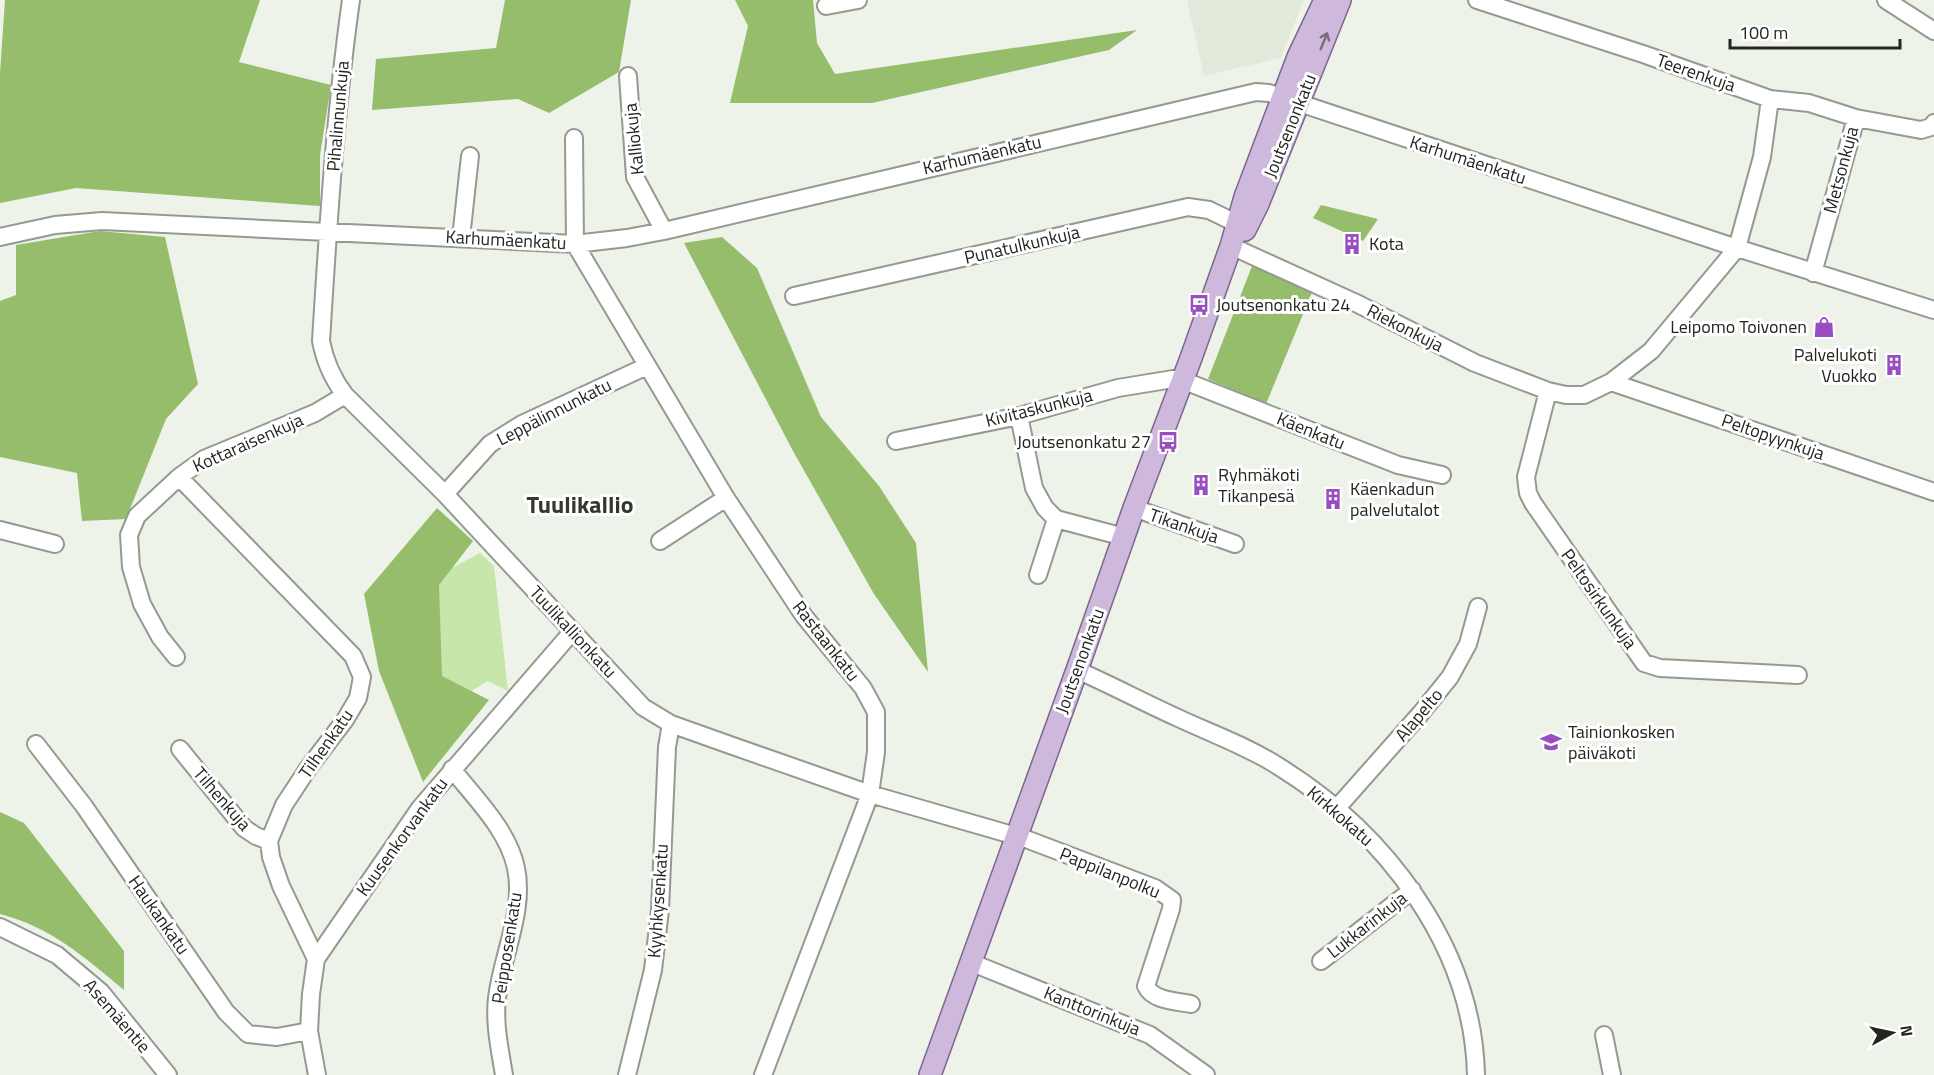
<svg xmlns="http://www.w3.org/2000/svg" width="1934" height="1075" viewBox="0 0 1934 1075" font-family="'Titillium Web',sans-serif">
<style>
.built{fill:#e1eada}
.green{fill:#c6e7a9}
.forest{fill:#95bd6c}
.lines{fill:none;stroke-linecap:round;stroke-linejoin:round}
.minor-casing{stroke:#959a91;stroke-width:20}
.major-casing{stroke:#7d658b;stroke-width:24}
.minor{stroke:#fff;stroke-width:16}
.major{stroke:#ceb8dc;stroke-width:21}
.oneway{stroke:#786e7e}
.labels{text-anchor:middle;stroke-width:6;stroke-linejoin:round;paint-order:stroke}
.street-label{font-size:18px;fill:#232521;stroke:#fff}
.poi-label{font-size:18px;fill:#232521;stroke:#fff;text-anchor:start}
.district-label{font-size:24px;font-weight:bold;fill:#343831;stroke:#fff}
</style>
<rect width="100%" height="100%" fill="#eef3ea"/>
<!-- built -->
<path class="built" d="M1187,0H1304L1281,58L1204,76Z"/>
<!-- green -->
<path class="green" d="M480,553L494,566L508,691L488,681L439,710L435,577Z"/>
<!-- forest -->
<path class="forest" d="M5,0H260L239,62L331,85L320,155V206L76,188L0,203V73Z
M505,0H631L619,72L549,113L518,99L372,110L376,59L496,48Z
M735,0H813L817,43L835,74L1137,30L1109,50L872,103H730L748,26Z
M1321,205L1378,219L1363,241L1313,218Z
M100,231L165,237L198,384L166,419L126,519L82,521L77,473L0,457V301L16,295V245Z
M722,237L757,268L821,417L879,486L916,543L928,672L874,594L793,451L684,243Z
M1252,266L1313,290L1266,404L1208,379Z
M437,508L473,541L439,585L442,676L489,700L423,782L379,671L364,594Z
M0,812L24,823L124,951V990C84,957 51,927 0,914Z"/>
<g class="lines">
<defs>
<path id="minor" d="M351,0C335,113 328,228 321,341C325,362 332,378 345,395L445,494L643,707L671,724L730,745L870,794L1026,839L1155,888L1172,900L1171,909L1146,986C1153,1001 1176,1001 1191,1004
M1886,0L1934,31
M826,6L858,0
M628,76L635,177L664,231
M1770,99L1809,103L1856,118L1813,273
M1856,118L1921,130L1931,127L1934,123
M574,138L575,244L726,498L804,616L863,688L876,712V752L870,794L763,1075
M0,237L55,225L102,221L575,244L627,238L664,231L1256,92L1269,93L1737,248L1934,310
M461,238L470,156
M1231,246L1354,302L1475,363L1548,391L1566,395H1584L1611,382L1651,351L1737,248L1762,157L1770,99L1643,54L1477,0
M794,296L1188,207L1209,210L1246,228
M1611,382L1934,492
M1548,391L1526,477L1528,493L1533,503L1644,663L1660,668L1798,675
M1019,416L1034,488L1045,508L1056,519L1124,537
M896,441L1019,416L1118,388L1173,379L1182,380L1398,465L1442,475
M179,477L353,656L362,677L358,698L345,720L309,767L284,805L269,841L271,857L281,886L316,959
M445,494L490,444L522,424L647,366
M1134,508L1235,544
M0,530L55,544
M660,541L726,498
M1038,575L1056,519
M176,657L160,637L142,604L131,567L129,535L137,516L179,477L204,459L315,413L345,395
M1077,670C1111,685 1143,702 1176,717C1210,733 1247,746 1278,766C1385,832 1473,946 1476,1075
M36,744L84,806L226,1012L248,1034L277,1037L309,1031
M180,749L244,828L256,836L269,841
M452,769C475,798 508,830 516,868C525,911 502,955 497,998C494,1024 500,1050 504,1075
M1336,809L1421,713L1450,677L1468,644L1478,607
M0,927L57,955L101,992L168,1075
M1321,961L1412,890
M970,962L1150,1035L1206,1075
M1604,1035L1612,1075
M317,1075L309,1031L311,994L316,959L420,808L572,632
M627,1075L653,970L660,910L667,747L671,724"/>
<path id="major" d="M1245,230L1258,204L1340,0
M930,1075L1077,670L1134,508L1191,358L1231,246L1245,197L1298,57L1325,0"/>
</defs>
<!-- minor casing -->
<use href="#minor" class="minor-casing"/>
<!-- major casing -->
<use href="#major" class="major-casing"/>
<!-- minor -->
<use href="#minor" class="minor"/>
<!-- major -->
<use href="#major" class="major"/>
</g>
<!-- one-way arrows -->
<defs><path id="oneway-shaft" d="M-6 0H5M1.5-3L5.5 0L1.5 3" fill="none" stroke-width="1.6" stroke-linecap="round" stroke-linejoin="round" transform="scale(1.5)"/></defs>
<use class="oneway" href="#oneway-shaft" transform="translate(1324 41) rotate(-68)"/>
<!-- icons -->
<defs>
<symbol id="building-bare" viewBox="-9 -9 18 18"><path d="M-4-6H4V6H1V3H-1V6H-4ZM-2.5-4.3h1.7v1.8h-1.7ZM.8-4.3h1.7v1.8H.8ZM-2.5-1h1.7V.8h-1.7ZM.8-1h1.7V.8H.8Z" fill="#984ec1" stroke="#fff" stroke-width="2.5" paint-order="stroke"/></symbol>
<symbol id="bus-bare" viewBox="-9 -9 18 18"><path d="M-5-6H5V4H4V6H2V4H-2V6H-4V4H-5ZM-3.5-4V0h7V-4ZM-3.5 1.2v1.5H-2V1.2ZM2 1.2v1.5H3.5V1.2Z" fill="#984ec1" stroke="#fff" stroke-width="2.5" paint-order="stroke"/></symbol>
<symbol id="shop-bare" viewBox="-9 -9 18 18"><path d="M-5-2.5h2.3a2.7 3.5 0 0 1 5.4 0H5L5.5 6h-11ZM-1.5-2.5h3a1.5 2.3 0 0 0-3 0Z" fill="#984ec1" stroke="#fff" stroke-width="2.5" paint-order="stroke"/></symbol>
<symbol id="school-bare" viewBox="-9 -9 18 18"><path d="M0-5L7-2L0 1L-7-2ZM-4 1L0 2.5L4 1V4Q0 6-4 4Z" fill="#984ec1" stroke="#fff" stroke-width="2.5" paint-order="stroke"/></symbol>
</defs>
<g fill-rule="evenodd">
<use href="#building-bare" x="1337" y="229" width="30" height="30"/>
<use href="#bus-bare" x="1184" y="290" width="30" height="30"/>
<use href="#shop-bare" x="1809" y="312" width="30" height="30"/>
<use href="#building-bare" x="1879" y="350" width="30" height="30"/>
<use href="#bus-bare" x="1153" y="427" width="30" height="30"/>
<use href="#building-bare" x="1186" y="470" width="30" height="30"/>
<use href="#building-bare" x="1318" y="484" width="30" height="30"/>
<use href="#school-bare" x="1536" y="727" width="30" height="30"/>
</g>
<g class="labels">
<!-- street labels -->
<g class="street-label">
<text transform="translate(1696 73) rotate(19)" y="6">Teerenkuja</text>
<text transform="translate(338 116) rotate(-85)" y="6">Pihalinnunkuja</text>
<text transform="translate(1290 126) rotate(-68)" y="6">Joutsenonkatu</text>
<text transform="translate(634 139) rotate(-96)" y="6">Kalliokuja</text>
<text transform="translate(982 155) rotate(-13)" y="6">Karhumäenkatu</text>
<text transform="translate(1468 160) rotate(18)" y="6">Karhumäenkatu</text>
<text transform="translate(1841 170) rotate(-75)" y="6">Metsonkuja</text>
<text transform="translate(506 240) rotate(3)" y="6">Karhumäenkatu</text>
<text transform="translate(1022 245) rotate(-13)" y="6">Punatulkunkuja</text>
<text transform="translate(1405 328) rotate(27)" y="6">Riekonkuja</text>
<text transform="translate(1039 408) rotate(-14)" y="6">Kivitaskunkuja</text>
<text transform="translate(554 412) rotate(-27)" y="6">Leppälinnunkatu</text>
<text transform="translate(1311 431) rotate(22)" y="6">Käenkatu</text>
<text transform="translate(1773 437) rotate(19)" y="6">Peltopyynkuja</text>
<text transform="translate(248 443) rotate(-24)" y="6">Kottaraisenkuja</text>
<text transform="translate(1184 526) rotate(19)" y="6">Tikankuja</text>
<text transform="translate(1599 599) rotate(55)" y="6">Peltosirkunkuja</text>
<text transform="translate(573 632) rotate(47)" y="6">Tuulikallionkatu</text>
<text transform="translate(826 641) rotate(52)" y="6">Rastaankatu</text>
<text transform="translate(1080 661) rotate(-70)" y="6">Joutsenonkatu</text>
<text transform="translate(1419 715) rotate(-50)" y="6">Alapelto</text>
<text transform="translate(326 744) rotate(-55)" y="6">Tilhenkatu</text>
<text transform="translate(222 799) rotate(49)" y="6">Tilhenkuja</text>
<text transform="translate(1340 816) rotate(41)" y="6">Kirkkokatu</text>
<text transform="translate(402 837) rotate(-54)" y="6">Kuusenkorvankatu</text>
<text transform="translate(1110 873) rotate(22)" y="6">Pappilanpolku</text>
<text transform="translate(658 901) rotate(-86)" y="6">Kyyhkysenkatu</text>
<text transform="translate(159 915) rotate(55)" y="6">Haukankatu</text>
<text transform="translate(1367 925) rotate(-38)" y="6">Lukkarinkuja</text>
<text transform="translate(507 948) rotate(-81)" y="6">Peipposenkatu</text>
<text transform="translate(1092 1011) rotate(22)" y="6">Kanttorinkuja</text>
<text transform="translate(117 1016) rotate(49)" y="6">Asemäentie</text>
</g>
<!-- poi labels -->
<g class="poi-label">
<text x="1369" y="250">Kota</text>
<text x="1216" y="311">Joutsenonkatu 24</text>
<text x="1807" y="333" text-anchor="end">Leipomo Toivonen</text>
<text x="1877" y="361" text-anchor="end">Palvelukoti<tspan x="1877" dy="21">Vuokko</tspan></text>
<text x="1151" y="448" text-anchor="end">Joutsenonkatu 27</text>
<text x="1218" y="481">Ryhmäkoti<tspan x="1218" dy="21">Tikanpesä</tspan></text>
<text x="1350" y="495">Käenkadun<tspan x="1350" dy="21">palvelutalot</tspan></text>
<text x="1568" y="738">Tainionkosken<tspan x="1568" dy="21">päiväkoti</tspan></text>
</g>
<!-- district labels -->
<g class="district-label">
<text x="580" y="513">Tuulikallio</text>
</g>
</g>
<!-- north arrow -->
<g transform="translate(1892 1033) rotate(82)" stroke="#ffffff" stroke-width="4.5" paint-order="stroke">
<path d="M0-4.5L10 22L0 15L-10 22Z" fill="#232521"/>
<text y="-9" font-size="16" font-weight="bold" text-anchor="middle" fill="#232521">N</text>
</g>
<!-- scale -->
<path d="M1730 39v9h170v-9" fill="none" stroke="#232521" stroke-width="3"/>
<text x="1739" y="39" font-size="18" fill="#232521" stroke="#ffffff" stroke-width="4.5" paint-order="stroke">100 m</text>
</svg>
